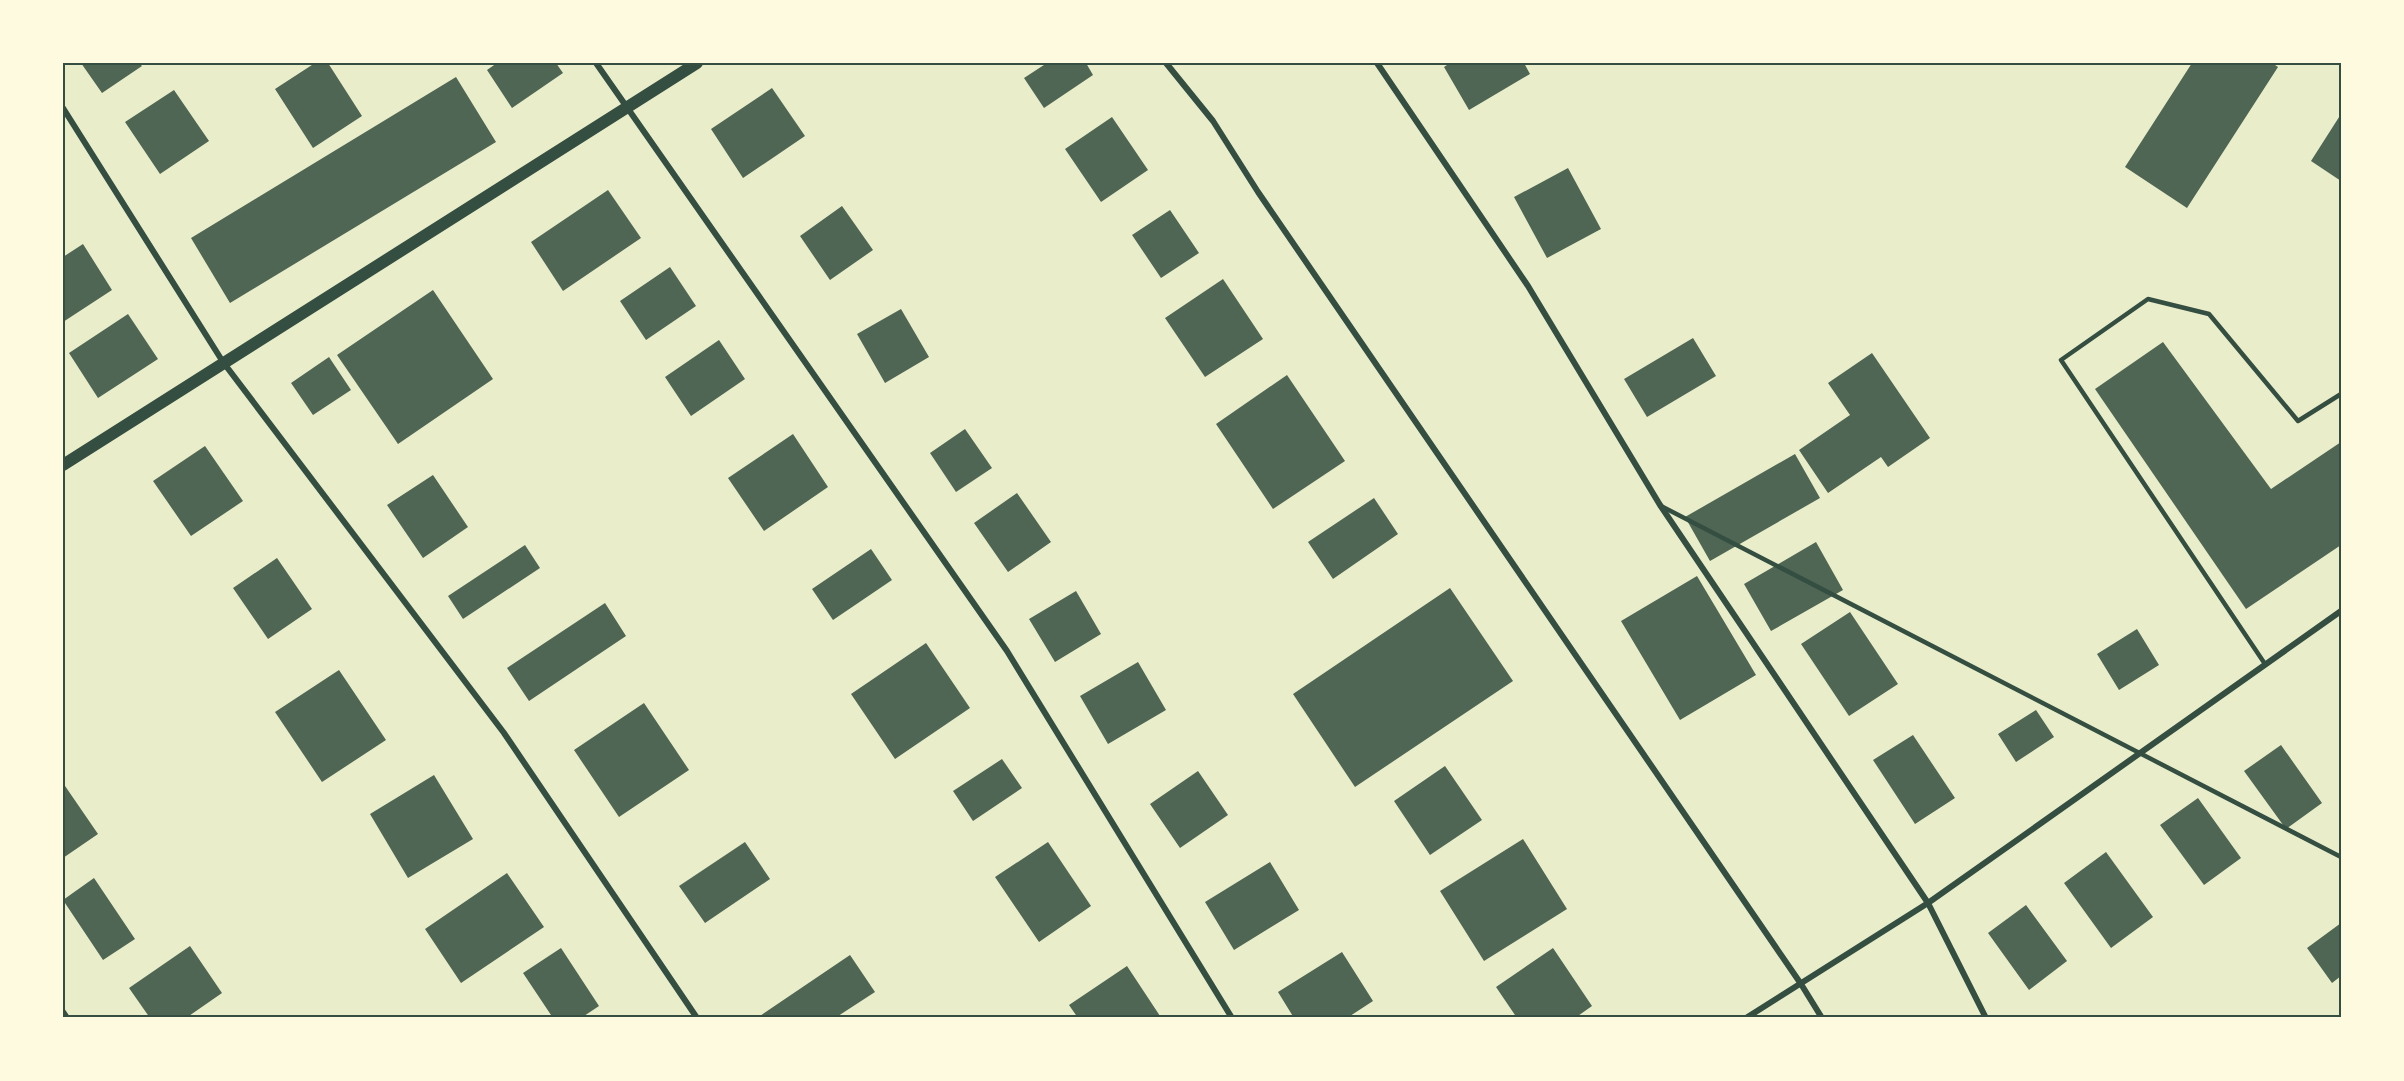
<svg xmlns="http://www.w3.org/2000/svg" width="2404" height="1081" viewBox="0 0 2404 1081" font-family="'Fira Sans Condensed',sans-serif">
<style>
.building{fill:#4f6655}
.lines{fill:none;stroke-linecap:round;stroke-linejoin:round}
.service{stroke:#344e41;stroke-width:4.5}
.minor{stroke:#344e41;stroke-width:6}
.secondary{stroke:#344e41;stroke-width:12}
.neatline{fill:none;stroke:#344e41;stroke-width:2}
</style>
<rect width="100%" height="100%" fill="#e9edc9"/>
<!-- building -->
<path class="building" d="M81,63H139L142,66L102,93Z
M315,63H328L362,116L313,148L275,89Z
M497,63H556L563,73L512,108L487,70Z
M1047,63H1086L1093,75L1044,108L1024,78Z
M1450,63H1524L1530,74L1469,110L1444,67Z
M2192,63H2272L2278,67L2187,208L2125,167Z
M456,77L496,142L230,303L191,238Z
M772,88L805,136L743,178L711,129Z
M174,90L209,141L160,174L125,122Z
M2341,114V181L2311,161Z
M1112,117L1148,170L1101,202L1065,149Z
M1568,168L1601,229L1547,258L1514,197Z
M608,190L641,238L563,291L531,242Z
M842,206L873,250L830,280L800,236Z
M1170,210L1199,253L1161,278L1132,235Z
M83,244L112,290L63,322V257Z
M670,267L696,306L646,340L620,301Z
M1223,279L1263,339L1205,377L1165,318Z
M433,290L493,379L398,444L337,355Z
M901,309L929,357L885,383L857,334Z
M128,314L158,359L98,398L69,353Z
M1693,338L1716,376L1647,417L1624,379Z
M719,340L745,379L691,416L665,377Z
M2163,342L2271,489L2341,442V545L2246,609L2095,389Z
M1872,353L1930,438L1888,467L1881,457L1828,493L1799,450L1850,415L1828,383Z
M329,357L351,390L313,415L291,383Z
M1287,375L1345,461L1273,509L1216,424Z
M965,429L992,468L956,492L930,453Z
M793,434L828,487L764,531L728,478Z
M205,446L243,501L191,536L153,481Z
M1795,454L1820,498L1710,561L1685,517Z
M433,475L468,527L423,558L387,505Z
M1017,493L1051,542L1008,572L974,523Z
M1374,498L1398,534L1333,579L1308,542Z
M1816,542L1843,590L1771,631L1744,584Z
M525,545L540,568L463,619L448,596Z
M871,549L892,580L833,620L812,589Z
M277,558L312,609L268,639L233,588Z
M1697,576L1756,675L1680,720L1621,621Z
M1450,588L1513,681L1355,787L1293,694Z
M1076,591L1101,634L1055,662L1029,619Z
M605,603L626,636L529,701L507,668Z
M1850,612L1898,684L1849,716L1801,644Z
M2137,629L2159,665L2119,690L2097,654Z
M926,643L970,708L895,759L851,694Z
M1138,662L1166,710L1108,744L1080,696Z
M339,670L386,740L322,782L275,712Z
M644,703L689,770L619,817L574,750Z
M2036,710L2054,737L2016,762L1998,734Z
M1913,735L1955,798L1915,824L1873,760Z
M2281,745L2322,803L2286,829L2244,771Z
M1002,759L1022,788L973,821L953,791Z
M1445,766L1482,820L1430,855L1394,801Z
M1198,771L1228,815L1180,848L1150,804Z
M434,775L473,839L408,878L370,814Z
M63,783L98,834L63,858Z
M2198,798L2241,858L2204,885L2160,825Z
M1523,839L1567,909L1484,961L1440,891Z
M745,842L770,879L705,923L679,886Z
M1048,842L1091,906L1039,942L995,877Z
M2106,852L2153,917L2111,948L2064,883Z
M1270,862L1299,910L1234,950L1205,902Z
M507,873L544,927L461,983L425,929Z
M94,878L135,939L103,960L63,900Z
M2026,905L2067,961L2029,990L1988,933Z
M2341,923V976L2332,983L2307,948Z
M190,946L222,993L186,1018H150L129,988Z
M561,948L599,1006L581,1018H553L523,973Z
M1553,948L1592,1006L1575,1018H1517L1496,987Z
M1342,952L1373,1001L1347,1018H1294L1278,992Z
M850,955L875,992L835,1018H757Z
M1127,966L1160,1016L1156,1018H1078L1069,1005Z"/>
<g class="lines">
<!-- service -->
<path class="service" d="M1661,506L2341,857
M2265,664L2061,360L2148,299L2209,314L2298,421L2341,394"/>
<!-- minor -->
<path class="minor" d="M596,63L1007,651L1232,1018
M1166,63L1213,121L1258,192L1801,984L1822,1018
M1377,63L1528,286L1660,505L1928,903L1986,1018
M63,108L223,362L504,733L697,1018
M63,1012L67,1018
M1746,1018L1928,903L2341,611"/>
<!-- secondary -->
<path class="secondary" d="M63,465L697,63"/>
</g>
<!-- border -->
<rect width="2404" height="1081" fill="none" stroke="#fefae0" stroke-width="129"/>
<rect x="64" y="64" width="2276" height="952" class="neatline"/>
</svg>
